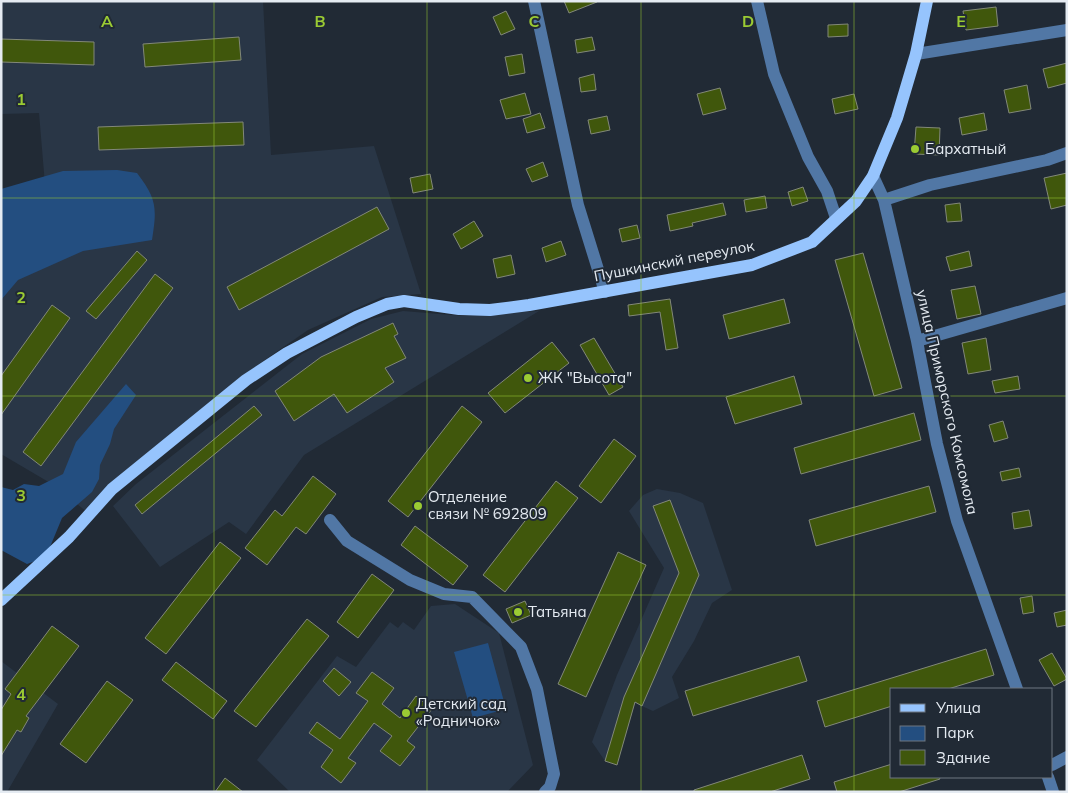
<svg xmlns="http://www.w3.org/2000/svg" width="1068" height="793" viewBox="0 0 1068 793" font-family="Mulish,sans-serif">
<style>
.built{fill:#293646}
.green{fill:#234e80}
.building{fill:#40570c;stroke:#828879}
.lines{fill:none;stroke-linecap:round;stroke-linejoin:round}
.minor{stroke:#5177a5;stroke-width:12}
.major{stroke:#96c4fd;stroke-width:12}
.grid{fill:none;stroke:#9bcb33;stroke-width:1;stroke-opacity:0.55}
.poi-dot{fill:#9bcb33;stroke:#212a35;stroke-width:2}
.labels{text-anchor:middle;stroke-width:4;stroke-linejoin:round;paint-order:stroke}
.poi-label{font-size:15px;fill:#e5ebf2;stroke:#212a35;text-anchor:start}
.street-label{font-size:15px;fill:#e5ebf2;stroke:#212a35}
.grid-label{font-size:16px;text-anchor:middle;font-weight:bold;fill:#9bcb33;stroke:#212a35;stroke-width:4;stroke-linejoin:round;paint-order:stroke}
</style>
<rect width="100%" height="100%" fill="#212a35"/>
<!-- built -->
<path class="built" d="M1,1H263L271,155L374,146L421,294L382,297L308,330L249,371L87,512L52,484L1,454V255L50,244L39,113L1,114Z
M403,311L464,316L539,311L304,455L246,534L229,522L160,567L113,506L136,484L302,354L371,319Z
M657,489L680,493L703,503L732,590L712,603L694,641L672,677L679,698L653,711L635,703L617,765L605,761L592,742L617,675L664,568L629,511L643,495Z
M455,604L499,633L533,765L507,792H290L257,760L337,656L356,667L390,622L398,628L403,622L414,630L431,606Z
M1,661L58,704L7,792H1Z"/>
<!-- green -->
<path class="green" d="M117,170L137,173C157,199 157,208 152,240L83,251L18,280L1,300V189L63,171Z
M126,384L136,395L114,429L110,444L100,465L99,479L92,492L62,518L50,547L41,559L27,564L1,550V487L13,490L24,484L39,486L63,474L76,442Z
M488,643L506,709L473,718L454,652Z"/>
<!-- building -->
<path class="building" d="M564,1H597V2L569,13Z
M996,7L998,26L966,30L963,11Z
M506,11L515,29L501,35L493,17Z
M848,24V36L828,37V25Z
M239,37L241,60L145,67L143,44Z
M592,37L595,50L577,53L575,40Z
M1,39L94,42V65L1,62Z
M522,54L525,73L509,76L505,57Z
M1067,63V83L1048,88L1043,69Z
M594,74L596,90L581,92L579,78Z
M1027,85L1031,109L1009,113L1004,90Z
M720,88L726,109L703,115L697,94Z
M525,93L531,114L506,119L500,100Z
M854,94L858,109L835,114L832,99Z
M540,113L545,128L527,133L523,119Z
M984,113L987,130L962,135L959,118Z
M607,116L610,130L591,134L588,120Z
M243,122L244,145L99,150L98,127Z
M916,127L940,128L939,155L914,154Z
M543,162L548,176L532,182L526,169Z
M1067,173V205L1051,209L1044,178Z
M430,174L433,189L413,193L410,178Z
M803,187L808,201L792,206L788,192Z
M765,196L767,208L746,212L744,200Z
M723,203L726,215L692,223L693,226L670,231L667,215Z
M960,203L962,221L947,222L945,205Z
M377,207L389,229L239,310L227,287Z
M474,221L483,236L461,249L453,234Z
M637,225L640,238L622,242L619,229Z
M561,241L566,255L546,262L542,248Z
M137,251L147,260L96,319L86,311Z
M969,251L972,266L950,271L946,257Z
M863,253L902,388L874,396L835,260Z
M511,255L515,274L497,278L493,259Z
M155,274L173,288L41,466L23,452Z
M975,286L981,314L957,319L951,290Z
M670,299L678,348L666,350L660,312L629,316L628,305Z
M784,299L790,323L729,339L723,315Z
M52,305L70,318L1,415V376Z
M393,323L398,334L394,336L406,358L385,368L394,382L347,413L334,394L294,421L275,391L321,357Z
M594,338L623,387L609,395L580,345Z
M986,338L991,370L968,374L962,343Z
M552,342L569,363L505,413L488,393Z
M794,376L802,404L735,424L726,397Z
M1018,376L1020,389L995,393L992,381Z
M254,406L262,415L142,514L135,505Z
M462,406L482,422L408,517L388,501Z
M914,413L921,440L801,474L794,448Z
M1003,421L1008,438L994,442L989,425Z
M614,439L636,456L601,503L579,486Z
M1019,468L1021,477L1002,481L1000,472Z
M313,476L336,494L306,534L296,527L267,565L245,548L275,510L282,516Z
M556,481L578,498L505,592L483,575Z
M929,486L936,512L816,546L809,520Z
M670,500L699,575L642,706L635,702L617,765L605,761L624,697L679,573L653,506Z
M1029,510L1032,526L1014,529L1012,513Z
M415,526L468,566L453,585L401,545Z
M220,542L241,558L166,654L145,638Z
M618,552L646,565L586,697L558,684Z
M372,574L394,590L358,638L337,622Z
M1032,596L1034,612L1023,614L1020,598Z
M525,601L531,615L512,623L506,609Z
M1067,610V625L1057,627L1054,613Z
M307,619L329,636L256,727L234,711Z
M52,626L79,646L26,716L29,718L21,732L17,730L1,756V710L11,694L5,689Z
M986,649L994,675L948,689H892V706L825,727L817,701Z
M1052,653L1067,679L1054,686L1039,660Z
M799,656L807,681L693,716L685,691Z
M176,662L227,701L213,719L162,680Z
M334,668L351,682L339,696L323,681Z
M372,672L394,688L382,704L400,718L416,696L432,709L407,741L415,747L400,766L380,751L392,736L374,723L348,758L356,763L341,783L321,767L333,750L309,733L317,722L340,739L368,701L356,693Z
M107,681L133,700L86,763L60,744Z
M802,755L810,779L770,792H694V790Z
M892,764V777H939L940,779L899,792H837L834,782Z
M225,778L243,792H215Z"/>
<g class="lines">
<!-- minor -->
<path class="minor" d="M534,1L578,205L605,292
M757,1L774,74L808,157L827,191L836,218
M916,54L1067,30
M873,176L884,200L917,341L937,444L957,521L1017,689
M884,200L930,185L1047,160L1067,153
M917,341L1067,298
M330,520L347,541L410,580L444,594L472,597L521,647L537,689L554,774L550,787L545,792
M1052,765L1067,757
M1048,777L1053,792"/>
<!-- major -->
<path class="major" d="M1,600L69,537L112,489L246,380L287,353L356,317L387,304L404,301L459,309L490,310L529,305L752,265L812,242L856,201L873,176L897,118L916,54L927,1"/>
</g>
<!-- grid -->
<path class="grid" d="M214,1V792M427,1V792M641,1V792M854,1V792M1,198H1067M1,396H1067M1,595H1067"/>
<!-- markers -->
<g class="poi-dot">
<circle cx="915" cy="149" r="5"/>
<circle cx="528" cy="378" r="5"/>
<circle cx="418" cy="506" r="5"/>
<circle cx="518" cy="612" r="5"/>
<circle cx="406" cy="713" r="5"/>
</g>
<g class="labels">
<!-- poi labels -->
<g class="poi-label">
<text x="925" y="154">Бархатный</text>
<text x="538" y="383">ЖК "Высота"</text>
<text x="428" y="502">Отделение<tspan x="428" dy="17">связи № 692809</tspan></text>
<text x="528" y="617">Татьяна</text>
<text x="416" y="709">Детский сад<tspan x="416" dy="17">«Родничок»</tspan></text>
</g>
<!-- street labels -->
<g class="street-label">
<text transform="translate(674 261) rotate(-11)" y="5">Пушкинский переулок</text>
<text transform="translate(947 402) rotate(77)" y="5">улица Приморского Комсомола</text>
</g>
</g>
<g class="grid-label">
<text x="107" y="27">A</text>
<text x="320" y="27">B</text>
<text x="534" y="27">C</text>
<text x="748" y="27">D</text>
<text x="961" y="27">E</text>
<text x="21" y="105">1</text>
<text x="21" y="303">2</text>
<text x="21" y="501">3</text>
<text x="21" y="700">4</text>
</g>
<!-- border -->
<rect width="1068" height="793" fill="none" stroke="#e5ebf2" stroke-width="5"/>
<!-- legend -->
<rect x="890" y="688" width="162" height="90" fill="#212a35" stroke="#6f7781"/>
<rect x="900" y="704" width="25" height="8" fill="#96c4fd" stroke="#6f7781"/>
<text x="936" y="713" font-size="15" fill="#e5ebf2">Улица</text>
<rect x="900" y="726" width="25" height="15" fill="#234e80" stroke="#6f7781"/>
<text x="936" y="738" font-size="15" fill="#e5ebf2">Парк</text>
<rect x="900" y="750" width="25" height="15" fill="#40570c" stroke="#6f7781"/>
<text x="936" y="763" font-size="15" fill="#e5ebf2">Здание</text>
</svg>
